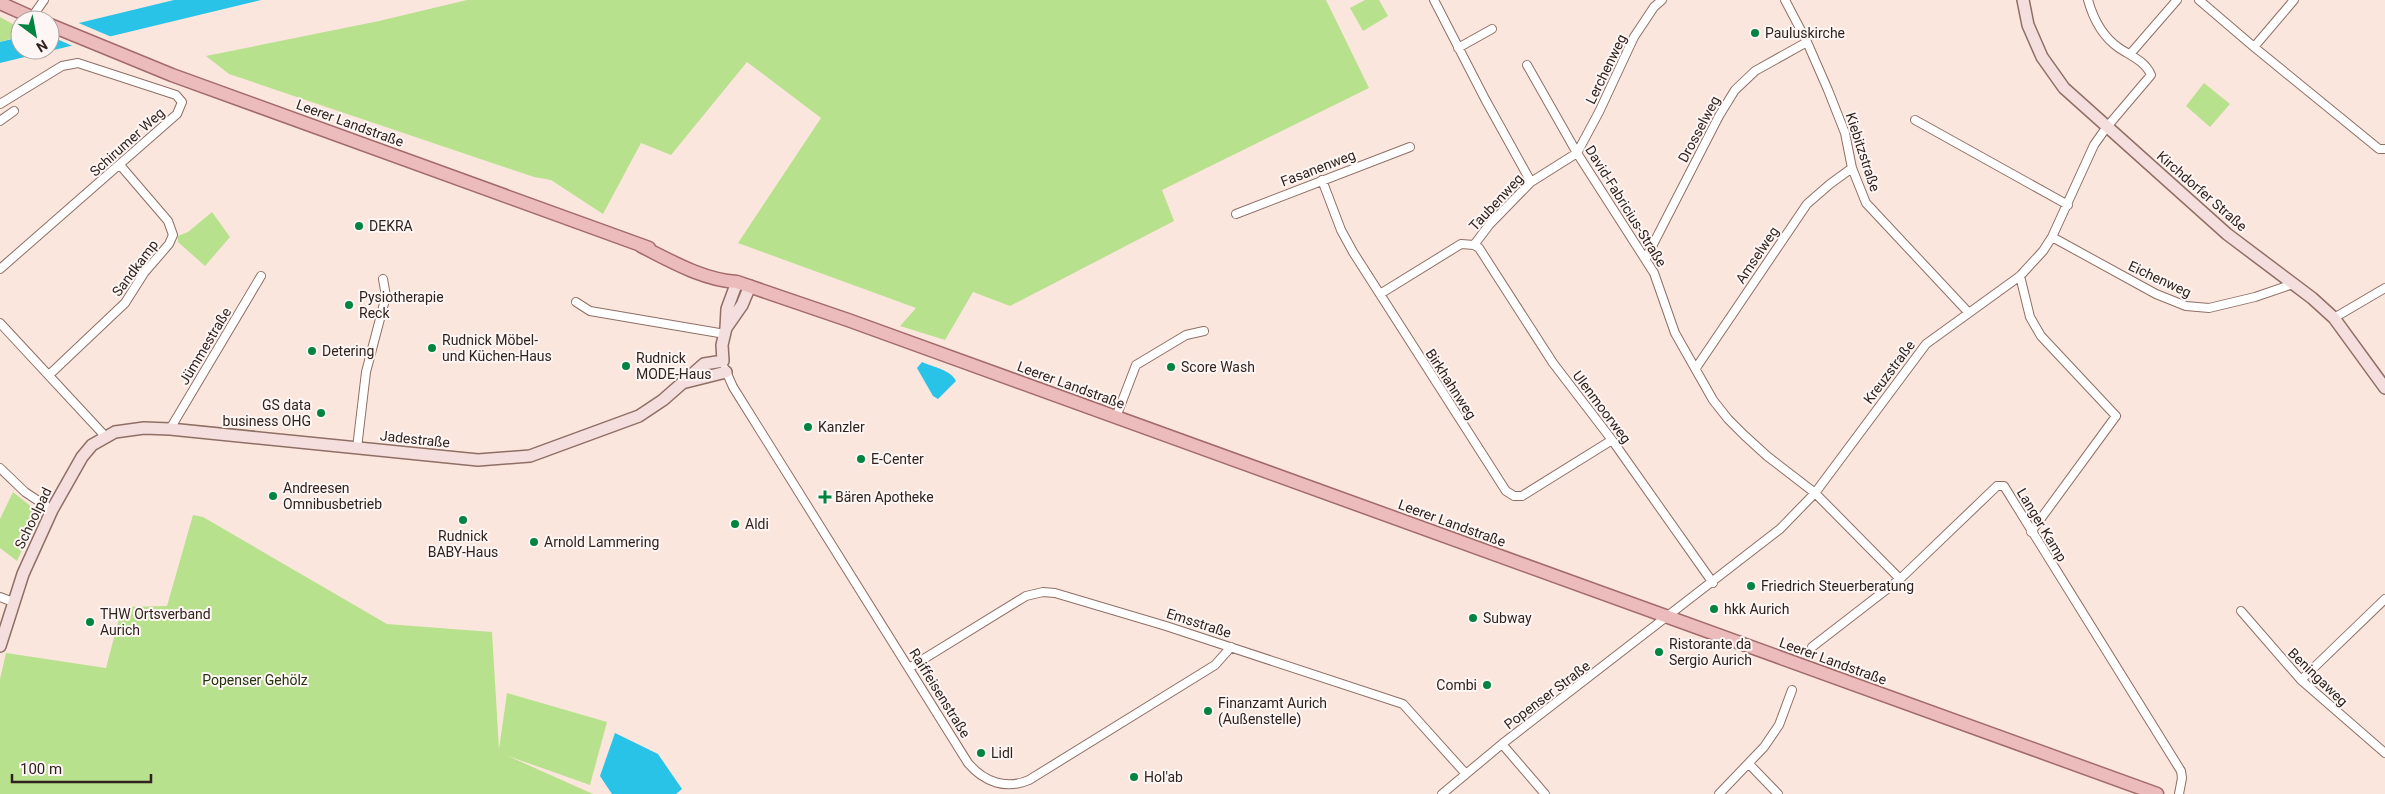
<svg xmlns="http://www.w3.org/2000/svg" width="2385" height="794" viewBox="0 0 2385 794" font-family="Roboto,sans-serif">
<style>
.green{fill:#b8e18d}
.water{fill:#29c3e7}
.pier{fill:#fbe6de}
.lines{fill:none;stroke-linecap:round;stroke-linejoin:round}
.street-casing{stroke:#8e6f64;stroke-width:10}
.secondary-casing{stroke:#8e6f64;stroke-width:14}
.primary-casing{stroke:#a26a68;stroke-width:15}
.street{stroke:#fff;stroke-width:8}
.secondary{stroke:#f5dede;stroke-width:11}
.primary{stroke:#ecbcbc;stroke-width:12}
.poi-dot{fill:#00843f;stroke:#fef6f4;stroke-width:2}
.labels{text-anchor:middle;stroke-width:4;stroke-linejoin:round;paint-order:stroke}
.poi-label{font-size:14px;fill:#30231e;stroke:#fef6f4;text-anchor:start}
.street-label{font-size:14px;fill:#30231e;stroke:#fef6f4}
.park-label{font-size:14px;fill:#24350f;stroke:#fef6f4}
</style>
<rect width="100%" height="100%" fill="#fbe6de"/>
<!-- green -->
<path class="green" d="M467,0H1326L1369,88L1162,190L1174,221L1010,306L973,292L945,340L900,326L916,308L738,243L821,118L747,62L671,155L641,143L603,214L551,180L534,177L229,74L206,56L379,21Z
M1365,0H1379L1388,16L1363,31L1350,8Z
M0,17L20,28V36L0,42Z
M2204,83L2230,104L2210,127L2186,106Z
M212,212L230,237L205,266L178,242V236L188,232Z
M13,492L39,513L17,561L0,548V519Z
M193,515L203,517L387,624L492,632L499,749L507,693L607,722L590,785L508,756L593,794H0V679L6,653L106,668L122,607L167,606Z"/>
<!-- water -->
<path class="water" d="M174,0H261L0,63V42L20,37V50H50V30Z
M922,362C933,367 951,370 956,381L938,399L933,396L917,368Z
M615,733L658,754L682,789L676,794H612L600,776Z"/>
<!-- pier -->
<path class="pier" d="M74,21L114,38L75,47L50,36V27Z"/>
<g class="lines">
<defs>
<path id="street" d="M1434,0L1485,99L1531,182
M1785,0L1807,42L1828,90L1845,133L1852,168L1866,203L1968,312
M2199,0L2254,47L2294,0
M32,17L44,0
M2254,47L2379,149H2385
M1458,48L1492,29
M2131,53L2177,0
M1527,65L1577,153L1654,273L1675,333L1713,400L1728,419L1744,435L1767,456L1815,493L1900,579
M0,104L62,66L78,63L176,95L182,102L177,114L0,269
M1915,120L2068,205
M0,121L14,111
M1322,180L1341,230L1353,252L1506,491L1514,496H1522L1612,440
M1236,214L1410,147
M2052,237L2156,294L2186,306L2209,308L2255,297L2293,284
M1474,245L1479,248L1553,363L1612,440L1713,583
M1646,258L1719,116L1735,90L1755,71L1807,42
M2020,276L2030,317L2041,336L2116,416L2031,532
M1380,294L1461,244L1474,245L1489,225L1531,182L1577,153L1599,112L1634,37L1654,7L1662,0
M576,302L590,311L725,334
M2334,318L2385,288
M0,323L105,436
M1696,368L1807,204L1830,184L1852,168
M725,369L733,387L968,763C984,782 1006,790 1029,780L1215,665L1231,647
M49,375L125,303L144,273L169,244L173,235L168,221L120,165
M1116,417L1136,365L1186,335L1204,331
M170,429L261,276
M357,448L366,372L386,296L383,279
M0,468L25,492L52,510
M0,597L13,602
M2241,611L2301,680L2385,753
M1812,647L1900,579L1997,486H2004L2181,771L2182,778L2179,794
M909,668L1026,596L1043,592L1055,593L1166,626L1403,704L1466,774
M2301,680L2385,599
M1502,744L1545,794
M1749,764L1778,794
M1442,794L1502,744L1780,529L1815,493L1926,344L2020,276L2043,251L2052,237L2094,145L2106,128L2151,75C2145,61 2131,56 2119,48C2103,37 2093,18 2088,0
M1719,794L1764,747L1779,725L1792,690"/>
<path id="secondary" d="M2023,0L2028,25L2042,57L2064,88L2227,234L2312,298L2334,318L2385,388
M726,328L742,305L750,286
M686,382L726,372
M0,646L23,574L52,510L82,457L92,445L115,432L144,428L170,429L478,460L530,456L639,416L663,400L704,364L723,361L722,345L726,328L727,309L737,282"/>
<path id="primary" d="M0,3L38,20
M50,25L172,75L649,248
M641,246C671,261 703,280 737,282L848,320L2157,794"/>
</defs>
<!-- street casing -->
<use href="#street" class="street-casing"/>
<!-- secondary casing -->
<use href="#secondary" class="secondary-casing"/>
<!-- primary casing -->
<use href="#primary" class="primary-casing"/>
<!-- street -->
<use href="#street" class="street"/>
<!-- secondary -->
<use href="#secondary" class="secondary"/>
<!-- primary -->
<use href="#primary" class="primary"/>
</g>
<!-- markers -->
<g class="poi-dot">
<circle cx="1755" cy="33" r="5"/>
<circle cx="359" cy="226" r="5"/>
<circle cx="349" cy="305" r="5"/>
<circle cx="432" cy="348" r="5"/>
<circle cx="312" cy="351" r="5"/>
<circle cx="626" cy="366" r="5"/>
<circle cx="1171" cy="367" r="5"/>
<circle cx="321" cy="413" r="5"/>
<circle cx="808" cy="427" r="5"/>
<circle cx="861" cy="459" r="5"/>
<circle cx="273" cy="496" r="5"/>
<path d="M822.5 489.5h5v5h5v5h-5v5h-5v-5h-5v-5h5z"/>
<circle cx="463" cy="520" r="5"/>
<circle cx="735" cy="524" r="5"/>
<circle cx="534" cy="542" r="5"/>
<circle cx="1751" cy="586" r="5"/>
<circle cx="1714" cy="609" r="5"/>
<circle cx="1473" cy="618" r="5"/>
<circle cx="90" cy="622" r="5"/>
<circle cx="1659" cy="652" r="5"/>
<circle cx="1487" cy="685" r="5"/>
<circle cx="1208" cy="711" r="5"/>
<circle cx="981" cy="753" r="5"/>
<circle cx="1134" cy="777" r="5"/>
</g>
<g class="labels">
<!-- poi labels -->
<g class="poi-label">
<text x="1765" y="38">Pauluskirche</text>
<text x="369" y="231">DEKRA</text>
<text x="359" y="302">Pysiotherapie<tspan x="359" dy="16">Reck</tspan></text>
<text x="442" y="345">Rudnick Möbel-<tspan x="442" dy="16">und Küchen-Haus</tspan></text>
<text x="322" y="356">Detering</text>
<text x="636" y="363">Rudnick<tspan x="636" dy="16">MODE-Haus</tspan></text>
<text x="1181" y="372">Score Wash</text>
<text x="311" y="410" text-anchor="end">GS data<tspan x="311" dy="16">business OHG</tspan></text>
<text x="818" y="432">Kanzler</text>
<text x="871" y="464">E-Center</text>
<text x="283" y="493">Andreesen<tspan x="283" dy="16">Omnibusbetrieb</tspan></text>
<text x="835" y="502">Bären Apotheke</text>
<text x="745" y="529">Aldi</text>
<text x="463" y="541" text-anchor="middle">Rudnick<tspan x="463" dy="16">BABY-Haus</tspan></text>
<text x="544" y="547">Arnold Lammering</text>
<text x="1761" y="591">Friedrich Steuerberatung</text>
<text x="1724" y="614">hkk Aurich</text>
<text x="100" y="619">THW Ortsverband<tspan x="100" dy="16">Aurich</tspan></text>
<text x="1483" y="623">Subway</text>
<text x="1669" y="649">Ristorante da<tspan x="1669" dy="16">Sergio Aurich</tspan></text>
<text x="1477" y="690" text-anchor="end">Combi</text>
<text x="1218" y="708">Finanzamt Aurich<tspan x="1218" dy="16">(Außenstelle)</tspan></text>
<text x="991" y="758">Lidl</text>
<text x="1144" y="782">Hol'ab</text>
</g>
<!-- street labels -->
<g class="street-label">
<text transform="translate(1606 69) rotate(-64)" y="5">Lerchenweg</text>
<text transform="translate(350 123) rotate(20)" y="5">Leerer Landstraße</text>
<text transform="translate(1699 129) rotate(-62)" y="5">Drosselweg</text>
<text transform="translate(127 142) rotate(-42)" y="5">Schirumer Weg</text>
<text transform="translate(1863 152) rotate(72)" y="5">Kiebitzstraße</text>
<text transform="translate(1318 168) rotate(-21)" y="5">Fasanenweg</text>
<text transform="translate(2202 191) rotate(41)" y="5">Kirchdorfer Straße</text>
<text transform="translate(1496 202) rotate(-47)" y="5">Taubenweg</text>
<text transform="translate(1626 206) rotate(58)" y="5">David-Fabricius-Straße</text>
<text transform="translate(1757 255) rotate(-56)" y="5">Amselweg</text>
<text transform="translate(135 268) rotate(-53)" y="5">Sandkamp</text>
<text transform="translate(2160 279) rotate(25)" y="5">Eichenweg</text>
<text transform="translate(205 346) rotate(-59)" y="5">Jümmestraße</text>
<text transform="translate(1889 372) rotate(-53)" y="5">Kreuzstraße</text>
<text transform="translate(1451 384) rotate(57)" y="5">Birkhahnweg</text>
<text transform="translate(1071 385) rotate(20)" y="5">Leerer Landstraße</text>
<text transform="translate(1602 407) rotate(53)" y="5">Ulenmoorweg</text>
<text transform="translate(415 439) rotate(6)" y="5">Jadestraße</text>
<text transform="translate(33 518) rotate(-64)" y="5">Schoolpad</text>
<text transform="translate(1452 523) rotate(20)" y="5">Leerer Landstraße</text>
<text transform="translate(2042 525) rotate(59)" y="5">Langer Kamp</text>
<text transform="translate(1199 623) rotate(18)" y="5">Emsstraße</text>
<text transform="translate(1833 661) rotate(20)" y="5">Leerer Landstraße</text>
<text transform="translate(2318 677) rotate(44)" y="5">Beningaweg</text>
<text transform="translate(940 693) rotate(58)" y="5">Raiffeisenstraße</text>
<text transform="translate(1547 695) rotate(-37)" y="5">Popenser Straße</text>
</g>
<!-- park labels -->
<g class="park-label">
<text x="255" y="685">Popenser Gehölz</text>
</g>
</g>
<!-- north arrow -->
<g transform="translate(35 35) rotate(148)"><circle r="24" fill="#fef6f4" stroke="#aca29e"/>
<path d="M0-4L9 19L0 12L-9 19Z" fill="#00843f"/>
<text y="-8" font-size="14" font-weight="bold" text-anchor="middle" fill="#30231e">N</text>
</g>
<!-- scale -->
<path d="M12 774v8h139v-8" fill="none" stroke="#30231e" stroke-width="2.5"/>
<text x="20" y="774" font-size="15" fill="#30231e" stroke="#fef6f4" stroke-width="4" paint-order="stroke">100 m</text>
</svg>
